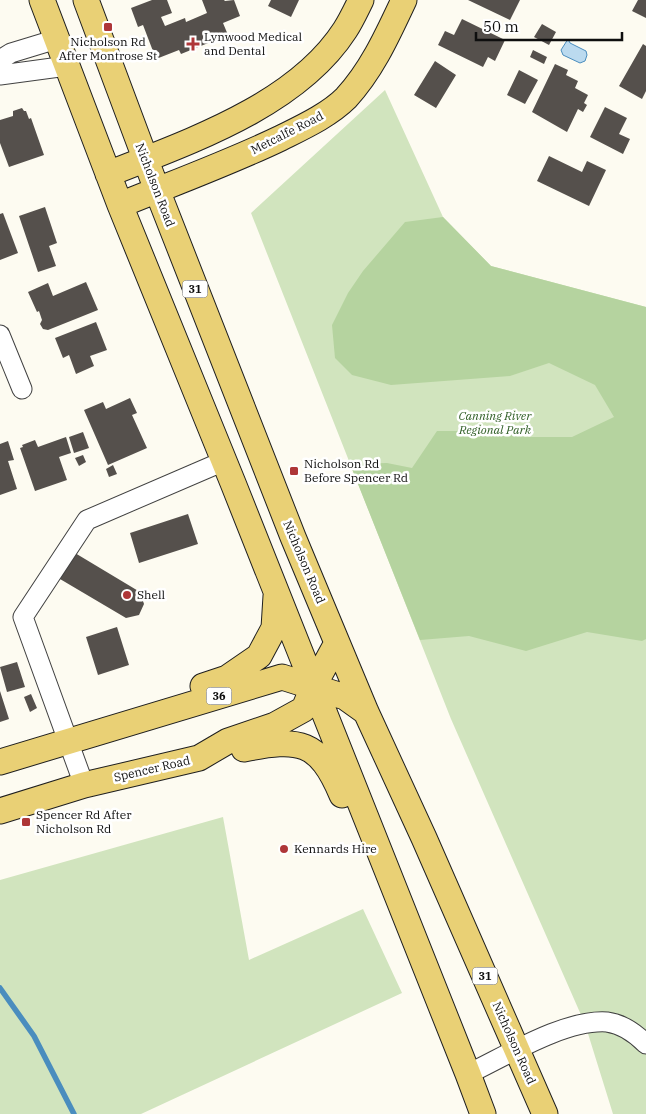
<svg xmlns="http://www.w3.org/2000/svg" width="646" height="1114" viewBox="0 0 646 1114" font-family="'IBM Plex Serif',serif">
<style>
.green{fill:#d1e4be}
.forest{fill:#b5d39f}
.water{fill:#bbdaef;stroke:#4a8dbe}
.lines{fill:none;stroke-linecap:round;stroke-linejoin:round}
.stream{stroke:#4a8dbe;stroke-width:5.5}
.building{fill:#55504c}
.minor-casing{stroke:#414141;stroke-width:21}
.major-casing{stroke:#1f1f1f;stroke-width:27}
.minor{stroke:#fff;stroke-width:19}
.major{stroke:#e9d075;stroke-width:25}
.poi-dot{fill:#ae3638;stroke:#fff;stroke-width:2}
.labels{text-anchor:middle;stroke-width:5;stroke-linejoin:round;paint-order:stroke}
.shield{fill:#fff;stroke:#565656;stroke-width:1}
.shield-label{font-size:11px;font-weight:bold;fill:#0e0e0e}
.poi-label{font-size:12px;fill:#0e0e0e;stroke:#fff;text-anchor:start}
.street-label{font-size:12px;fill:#0e0e0e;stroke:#fff}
.park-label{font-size:12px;font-style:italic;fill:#305e26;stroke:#fff}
</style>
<rect width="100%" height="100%" fill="#fdfbf1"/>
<!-- green -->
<path class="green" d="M385,90L443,217L491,266L646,307V1114H613L585,1024L451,719L251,213Z
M223,817L249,960L363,909L402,993L141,1114H0V880Z"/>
<!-- forest -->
<path class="forest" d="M443,217L491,266L646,307V639L642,641L587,632L526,651L469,636L420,640L350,464L387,463L412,468L437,431H496L525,437H572L614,417L595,385L549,363L510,376L391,385L352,375L335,358L332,325L348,293L363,271L405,222Z"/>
<!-- water -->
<path class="water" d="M568,39L570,43L586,51L587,55L585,61L580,63L563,55L561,50Z"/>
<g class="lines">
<!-- stream -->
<path class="stream" d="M0,988L34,1036L74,1114"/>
</g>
<!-- building -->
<path class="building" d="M152,0H167L172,13L161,17L165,26L185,18L186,22L207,13L202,0H224L225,1L234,0L240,16L223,23L228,35L181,54L179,50L156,59L143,25L138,27L131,8Z
M271,0H299L291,17L268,6Z
M468,0H520L510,20Z
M638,0H646V18L632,11Z
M462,19L505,40L495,61L488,57L483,67L438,45L445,31L454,35Z
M542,24L556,32L549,45L534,37Z
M643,44L646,46V91L642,99L619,86Z
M533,50L547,57L544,64L530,57Z
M435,61L456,75L436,108L414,95Z
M555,64L568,70L566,75L578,81L575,88L588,95L584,103L587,105L583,112L578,109L567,132L532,112Z
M519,70L538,80L525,104L507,95Z
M605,107L627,118L619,134L630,139L623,154L590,137Z
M22,108L24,111H26L29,119L31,118L44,155L9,167L0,143V120L13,116V111Z
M549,156L582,172L587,161L606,170L589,206L537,181Z
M45,207L57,243L49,246L56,266L38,272L19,216Z
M3,213L18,253L0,260V214Z
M86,282L98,310L48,330L43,329L40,324L42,320L39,311L37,312L28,292L48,283L53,296Z
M96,322L107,350L90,356L94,366L76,374L69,355L63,358L55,338Z
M130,398L137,413L132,415L147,448L108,465L84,410L103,402L106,409Z
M83,432L89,448L74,453L69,437Z
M66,437L71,453L59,457L67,480L35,491L20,448L23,447L22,445L35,440L38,447Z
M8,441L14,460L8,461L17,489L0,495V444Z
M83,455L86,462L79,466L75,458Z
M113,465L117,474L109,477L106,469Z
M188,514L198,544L139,563L130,533Z
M75,553L140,592L144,604L139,615L126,618L60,579Z
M117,627L129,665L98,675L86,637Z
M17,662L25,687L7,692L0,667Z
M0,691L9,719L0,722Z
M31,694L37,708L30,712L24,697Z"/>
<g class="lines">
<defs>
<path id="minor" d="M0,60L11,53L57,39
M0,75L67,66
M0,335L22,389
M84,785L23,617L87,520L224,461
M468,1074C506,1056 565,1019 607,1022C623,1024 636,1034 646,1044"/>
<path id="major" d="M42,0L120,205L233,483L468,1074L483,1114
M86,0L157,190L293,537L366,712L424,838L545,1114
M108,174C188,142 296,106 345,30C351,21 356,10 361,0
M120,205C174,183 229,163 281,138C303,127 329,115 346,98C372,70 388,34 404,0
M203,686L227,678L259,656L274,628L276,596
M244,749C299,738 319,740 342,795
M0,762L282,677L345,697L366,712
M0,811L84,785L199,758L228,741L275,725L304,709L313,687L337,643"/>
</defs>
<!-- minor casing -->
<use href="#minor" class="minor-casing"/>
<!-- major casing -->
<use href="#major" class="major-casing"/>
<!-- minor -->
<use href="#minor" class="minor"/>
<!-- major -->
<use href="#major" class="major"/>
</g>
<!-- markers -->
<g class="poi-dot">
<rect x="103" y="22" width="10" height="10" rx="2.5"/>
<path d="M190.5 36.5h5v5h5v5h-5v5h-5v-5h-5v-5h5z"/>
<rect x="289" y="466" width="10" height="10" rx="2.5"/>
<circle cx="127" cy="595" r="5"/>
<rect x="21" y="817" width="10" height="10" rx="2.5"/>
<circle cx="284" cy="849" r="5"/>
</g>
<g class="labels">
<!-- shield labels -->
<g class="shield">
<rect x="182.5" y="280.5" width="25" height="17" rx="4"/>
<rect x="206.5" y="687.5" width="25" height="17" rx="4"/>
<rect x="472.5" y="967.5" width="25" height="17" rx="4"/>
</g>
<g class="shield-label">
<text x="195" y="293">31</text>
<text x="219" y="700">36</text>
<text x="485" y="980">31</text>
</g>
<!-- poi labels -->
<g class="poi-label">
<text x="204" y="41">Lynwood Medical<tspan x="204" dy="14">and Dental</tspan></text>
<text x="108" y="46" text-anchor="middle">Nicholson Rd<tspan x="108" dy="14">After Montrose St</tspan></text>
<text x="304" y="468">Nicholson Rd<tspan x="304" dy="14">Before Spencer Rd</tspan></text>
<text x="137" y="599">Shell</text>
<text x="36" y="819">Spencer Rd After<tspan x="36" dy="14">Nicholson Rd</tspan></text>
<text x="294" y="853">Kennards Hire</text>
</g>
<!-- street labels -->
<g class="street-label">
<text transform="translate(287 133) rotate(-27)" y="4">Metcalfe Road</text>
<text transform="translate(155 185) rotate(69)" y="4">Nicholson Road</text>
<text transform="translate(304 562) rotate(67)" y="4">Nicholson Road</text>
<text transform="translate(152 769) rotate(-13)" y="4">Spencer Road</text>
<text transform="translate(514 1043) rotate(66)" y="4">Nicholson Road</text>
</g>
<!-- park labels -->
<g class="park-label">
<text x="495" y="420">Canning River<tspan x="495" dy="14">Regional Park</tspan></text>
</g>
</g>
<!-- scale -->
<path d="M476 32v8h146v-8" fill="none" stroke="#0e0e0e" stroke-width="2.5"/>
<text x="483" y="32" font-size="15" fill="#0e0e0e" stroke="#ffffff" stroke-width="4" paint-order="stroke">50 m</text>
</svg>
